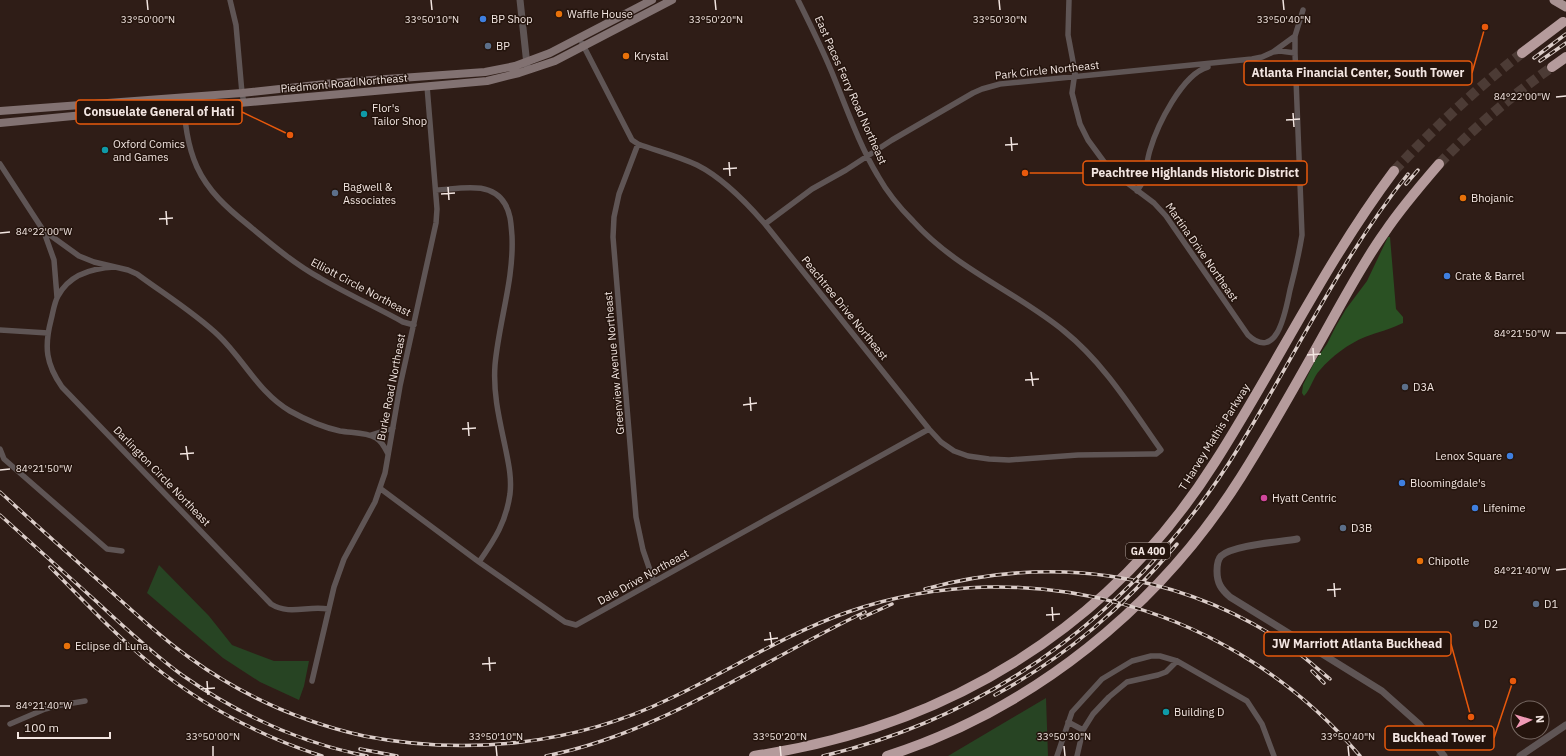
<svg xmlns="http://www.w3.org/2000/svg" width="1566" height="756" viewBox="0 0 1566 756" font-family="'IBM Plex Sans',sans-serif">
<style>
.green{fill:#274423}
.forest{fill:#2a5123}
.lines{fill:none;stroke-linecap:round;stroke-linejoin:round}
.motorway-tunnel{stroke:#4c3b35;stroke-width:10;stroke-dasharray:10 5;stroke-linecap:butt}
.minor{stroke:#5f5555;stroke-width:5.5}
.tertiary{stroke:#5f5555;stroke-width:7}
.secondary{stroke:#827272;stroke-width:8}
.trunk{stroke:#a89292;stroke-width:9}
.motorway{stroke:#b59b9c;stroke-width:10}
.rail-casing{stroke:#dbcdc9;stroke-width:3.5}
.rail{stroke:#24140d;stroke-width:2;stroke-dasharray:6;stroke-linecap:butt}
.ticks{fill:none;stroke:#f2e5e1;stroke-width:1.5}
.food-dot{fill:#e8710a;stroke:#24140d;stroke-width:1.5}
.shop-dot{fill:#3f7fe0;stroke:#24140d;stroke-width:1.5}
.service-dot{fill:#5c6f8a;stroke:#24140d;stroke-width:1.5}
.culture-dot{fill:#0f9aa8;stroke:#24140d;stroke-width:1.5}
.hotel-dot{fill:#d1479c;stroke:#24140d;stroke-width:1.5}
.labels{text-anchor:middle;stroke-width:3;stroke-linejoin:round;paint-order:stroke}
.shield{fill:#24140d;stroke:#b4a6a1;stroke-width:1}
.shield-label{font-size:10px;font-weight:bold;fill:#f2e5e1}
.poi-label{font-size:11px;fill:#f2e5e1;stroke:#24140d;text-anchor:start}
.street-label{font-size:11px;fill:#f2e5e1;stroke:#24140d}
.ticks-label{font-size:10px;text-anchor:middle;fill:#f2e5e1;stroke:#24140d;stroke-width:3;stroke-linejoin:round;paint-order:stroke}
.leader{fill:none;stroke:#e8590c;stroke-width:1.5}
.callout-dot{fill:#e8590c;stroke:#24140d;stroke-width:1.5}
.callout{fill:#24140d;stroke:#e8590c;stroke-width:1.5}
.callout-label{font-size:12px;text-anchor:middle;font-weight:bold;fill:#f2e5e1}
</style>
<rect width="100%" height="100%" fill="#2f1d17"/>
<!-- green -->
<path class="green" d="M159,565L209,616L232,645L274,661H309L304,686L299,700L260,682L223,658L147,593Z
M1046,698L1048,756H948Z"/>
<!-- forest -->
<path class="forest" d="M1388,237H1390L1396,309L1403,317V323C1391,329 1378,332 1365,337C1348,344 1332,356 1320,370C1313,377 1311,389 1304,396L1302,393L1303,385L1315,361L1327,344L1336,326L1346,309L1367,281Z"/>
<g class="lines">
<!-- motorway-tunnel -->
<path class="motorway-tunnel" d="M1439,164C1474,128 1511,96 1552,67
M1394,171C1434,128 1476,89 1522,53"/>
<!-- minor -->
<path class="minor" d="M230,0L236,25L242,93L244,103
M1069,0L1068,35L1075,72L1072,93L1080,124L1088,140L1110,170L1154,203L1166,216L1248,335C1278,363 1286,308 1290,290C1295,271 1299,253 1302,235L1295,53V36L1303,10
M582,43L632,140L638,144C657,151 678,156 697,165C723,178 746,202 765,224L929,429L941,442L954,451L968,456L989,459L1009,460L1078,455L1150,454H1156L1161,450C1132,409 1104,363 1064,331C1015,291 956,269 913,221C900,208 887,192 878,176C860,146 848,112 835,80C824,52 811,26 798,0
M1273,52L1280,51L1295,53
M183,97C185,122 187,145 197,167C208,191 227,208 247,224C270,243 293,263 320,278C347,294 376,307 403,322L414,325
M638,144L619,194L614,217L613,237L636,517L643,550L654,582
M0,164L43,230L79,256L94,262L128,270L137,274C164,294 195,313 219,336C244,360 259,393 290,411C306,420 322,427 340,431C351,433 366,432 376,438C382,441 385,448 388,454
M436,190C459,189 491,180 505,204C511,214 511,225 512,236C514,280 499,321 495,365C493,393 499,418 505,446C508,461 512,477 510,494C506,522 495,539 479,562
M1137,191C1148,176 1145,166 1150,150C1157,126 1182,74 1208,67
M765,224L812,189L846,170L892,140L973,93L982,89L1000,84L1252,59L1262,57L1273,52L1295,36
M44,232L54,260L57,297
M115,267C92,268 69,275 58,296C54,303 53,313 51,320C44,347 46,364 62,387L271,604C290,616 308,605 328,609
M0,330L48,333
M371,435L393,428
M0,449L4,459L107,549L122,551
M381,489L479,562L565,622L576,625L929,429
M312,681L334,587L344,559L375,502L385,473L400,386L436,223L437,209L427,86
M1068,722L1083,730
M10,724L45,709L61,705L85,701
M1057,756L1072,712L1102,679L1132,661L1151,656H1160L1177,661L1247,701L1262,724L1274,756
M1077,756L1083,730L1093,714L1109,697L1127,682L1158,675L1166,672L1177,661"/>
<!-- tertiary -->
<path class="tertiary" d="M520,0L527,65
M1297,539C1280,542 1233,545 1221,556C1218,559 1217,566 1217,571C1217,583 1221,589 1230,597L1382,691L1419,724L1444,756
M1520,756L1566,725"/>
<!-- secondary -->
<path class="secondary" d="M0,111L242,93L344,82L485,72L515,66L550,53L652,0
M0,123L115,112L184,108L487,81L519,73L555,61L672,0"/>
<!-- trunk -->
<path class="trunk" d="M1554,0L1566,7"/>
<!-- motorway -->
<path class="motorway" d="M1522,53L1563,22
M1552,67L1566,57
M754,756C947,727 1110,628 1215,462C1277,365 1325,263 1394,171
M887,756C1033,709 1159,607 1241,477C1275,423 1306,367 1337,311C1352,284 1367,257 1385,232C1401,208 1420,186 1439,164"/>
<defs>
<path id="rail" d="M1534,58L1566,34
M1540,61L1566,43
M1406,184L1418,170
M0,492C36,525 72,557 108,589C135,613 161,638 190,658C241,695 302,722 364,736C467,756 574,745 669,699C729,671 785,634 848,612C1031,549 1235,608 1360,756
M0,515C32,544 65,573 97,602C124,627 152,653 182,675C238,714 300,743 367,756
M50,567C83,600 115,635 151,664C202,705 259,736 322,756
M925,589C1049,555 1173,571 1282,641C1299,652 1314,666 1330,679
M861,618L892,604
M1312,671L1324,683
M995,695C1067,656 1124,607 1177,544
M360,749L397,756
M546,756C662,733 759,662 865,612
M823,756C1001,714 1144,602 1239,447C1295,356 1341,258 1408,174"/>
</defs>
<!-- rail casing -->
<use href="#rail" class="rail-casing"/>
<!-- rail -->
<use href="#rail" class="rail"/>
</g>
<!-- ticks -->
<path class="ticks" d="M147,0L148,10M431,0L432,10M715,0L716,10M999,0L1000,10M1283,0L1284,10M1556,97L1566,96M1293,113L1294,127M1286,120L1300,119M1011,137L1012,151M1005,145L1018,144M729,162L730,176M723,169L737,168M448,187L449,200M441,194L455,193M166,211L167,225M159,219L173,218M0,233L10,232M1556,333H1566M1313,348L1314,362M1307,355L1321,354M1031,372L1033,386M1025,380L1039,379M750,397L751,411M743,405L757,403M468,422L469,436M462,429L476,428M186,446L188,460M180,454L194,453M0,470L10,469M1556,570L1566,569M1334,583L1335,597M1327,590L1341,589M1052,607L1053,621M1046,615L1060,614M770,632L772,646M764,640L778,638M489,657L490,671M482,664L496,663M207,681L208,695M201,689L215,688M0,706H10M213,746V756M496,746L497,756M780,746L781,756M1064,746L1065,756M1348,746L1349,756"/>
<!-- markers -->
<g class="food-dot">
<circle cx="559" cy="14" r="4"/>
<circle cx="626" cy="56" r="4"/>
<circle cx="1463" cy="198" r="4"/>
<circle cx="1420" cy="561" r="4"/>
<circle cx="67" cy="646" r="4"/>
</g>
<g class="shop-dot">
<circle cx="483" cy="19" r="4"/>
<circle cx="1447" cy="276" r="4"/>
<circle cx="1510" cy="456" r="4"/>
<circle cx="1402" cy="483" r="4"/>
<circle cx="1475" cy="508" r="4"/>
</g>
<g class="service-dot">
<circle cx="488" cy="46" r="4"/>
<circle cx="335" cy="193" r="4"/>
<circle cx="1405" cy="387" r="4"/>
<circle cx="1343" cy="528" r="4"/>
<circle cx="1536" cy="604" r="4"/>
<circle cx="1476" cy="624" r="4"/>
</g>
<g class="culture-dot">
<circle cx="364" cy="114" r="4"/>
<circle cx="105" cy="150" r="4"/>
<circle cx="1166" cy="712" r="4"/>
</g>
<circle class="hotel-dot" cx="1264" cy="498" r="4"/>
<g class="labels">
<!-- shield labels -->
<rect class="shield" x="1126" y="543" width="44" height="16" rx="3"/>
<g class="shield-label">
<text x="1148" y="555">GA 400</text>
</g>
<!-- poi labels -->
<g class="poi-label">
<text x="567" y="18">Waffle House</text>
<text x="491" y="23">BP Shop</text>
<text x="496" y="50">BP</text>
<text x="634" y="60">Krystal</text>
<text x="372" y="112">Flor's<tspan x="372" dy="13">Tailor Shop</tspan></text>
<text x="113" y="148">Oxford Comics<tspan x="113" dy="13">and Games</tspan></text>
<text x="343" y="191">Bagwell &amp;<tspan x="343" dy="13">Associates</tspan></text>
<text x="1471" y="202">Bhojanic</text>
<text x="1455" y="280">Crate &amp; Barrel</text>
<text x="1413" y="391">D3A</text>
<text x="1502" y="460" text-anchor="end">Lenox Square</text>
<text x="1410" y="487">Bloomingdale's</text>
<text x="1272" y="502">Hyatt Centric</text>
<text x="1483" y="512">Lifenime</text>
<text x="1351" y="532">D3B</text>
<text x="1428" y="565">Chipotle</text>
<text x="1544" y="608">D1</text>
<text x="1484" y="628">D2</text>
<text x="75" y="650">Eclipse di Luna</text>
<text x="1174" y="716">Building D</text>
</g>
<!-- street labels -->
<g class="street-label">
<text transform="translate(1047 70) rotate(-6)" y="4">Park Circle Northeast</text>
<text transform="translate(344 83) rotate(-5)" y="4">Piedmont Road Northeast</text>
<text transform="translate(851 90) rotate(66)" y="4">East Paces Ferry Road Northeast</text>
<text transform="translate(1202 252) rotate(55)" y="4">Martina Drive Northeast</text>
<text transform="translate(361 287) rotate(28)" y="4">Elliott Circle Northeast</text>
<text transform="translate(845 308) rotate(51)" y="4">Peachtree Drive Northeast</text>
<text transform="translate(614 363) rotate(-95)" y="4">Greenview Avenue Northeast</text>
<text transform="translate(391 387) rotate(-79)" y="4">Burke Road Northeast</text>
<text transform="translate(1214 437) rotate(-58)" y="4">T Harvey Mathis Parkway</text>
<text transform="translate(162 476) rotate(46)" y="4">Darlington Circle Northeast</text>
<text transform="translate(643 577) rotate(-29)" y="4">Dale Drive Northeast</text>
</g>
</g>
<g class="ticks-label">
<text x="148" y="23">33°50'00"N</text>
<text x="432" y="23">33°50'10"N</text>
<text x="716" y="23">33°50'20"N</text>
<text x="1000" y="23">33°50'30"N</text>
<text x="1284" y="23">33°50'40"N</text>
<text x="1522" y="100">84°22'00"W</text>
<text x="44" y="235">84°22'00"W</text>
<text x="1522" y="337">84°21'50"W</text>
<text x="44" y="472">84°21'50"W</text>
<text x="1522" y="574">84°21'40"W</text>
<text x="44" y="709">84°21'40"W</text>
<text x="213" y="740">33°50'00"N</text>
<text x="496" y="740">33°50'10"N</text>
<text x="780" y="740">33°50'20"N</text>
<text x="1064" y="740">33°50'30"N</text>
<text x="1348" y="740">33°50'40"N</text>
</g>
<!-- callouts -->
<path class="leader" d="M1485 27L1472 73M290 135L242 112M1025 173L1083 173M1471 717L1451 644M1513 681L1494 738"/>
<g class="callout-dot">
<circle cx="1485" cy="27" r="4"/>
<circle cx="290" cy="135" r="4"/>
<circle cx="1025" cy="173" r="4"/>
<circle cx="1471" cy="717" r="4"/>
<circle cx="1513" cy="681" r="4"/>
</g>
<g class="callout">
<rect x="1244" y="61" width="228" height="24" rx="4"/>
<rect x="76" y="100" width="166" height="24" rx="4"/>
<rect x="1083" y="161" width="224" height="24" rx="4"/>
<rect x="1264" y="632" width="187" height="24" rx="4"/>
<rect x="1385" y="726" width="109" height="24" rx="4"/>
</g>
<g class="callout-label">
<text x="1358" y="77">Atlanta Financial Center, South Tower</text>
<text x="159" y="116">Consuelate General of Hati</text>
<text x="1195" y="177">Peachtree Highlands Historic District</text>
<text x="1357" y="648">JW Marriott Atlanta Buckhead</text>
<text x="1439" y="742">Buckhead Tower</text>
</g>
<!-- north arrow -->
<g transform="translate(1530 720) rotate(85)"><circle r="19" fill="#24140d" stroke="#766862"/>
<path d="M0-3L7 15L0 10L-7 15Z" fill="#f09ab5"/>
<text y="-6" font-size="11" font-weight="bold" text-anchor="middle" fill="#f2e5e1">N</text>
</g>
<!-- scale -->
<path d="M18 732v6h92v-6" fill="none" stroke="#f2e5e1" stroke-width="2"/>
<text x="24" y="732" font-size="12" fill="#f2e5e1" stroke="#24140d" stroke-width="3" paint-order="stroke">100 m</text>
</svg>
